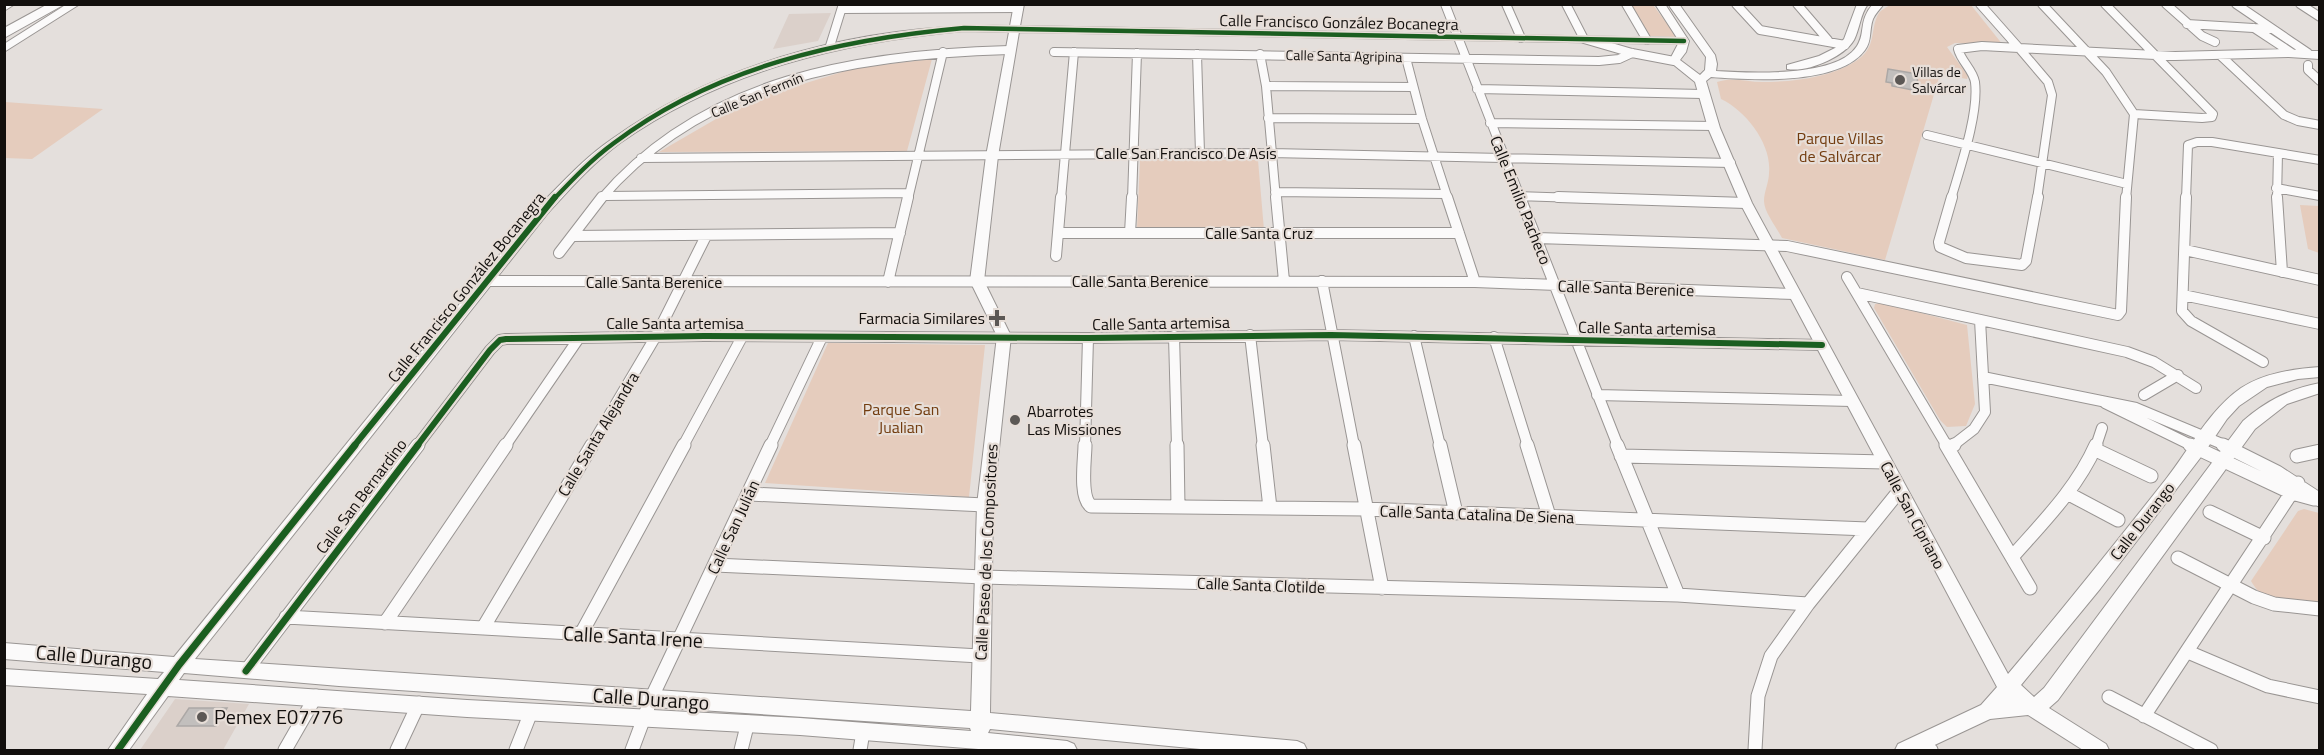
<svg xmlns="http://www.w3.org/2000/svg" width="2324" height="755" viewBox="0 0 2324 755" font-family="'Titillium Web',sans-serif">
<style>
.built{fill:#dbd0ca}
.green{fill:#e5ccbd}
.building{fill:#c2bfbd;stroke:#aca8a6;stroke-width:1.5}
.lines{fill:none;stroke-linecap:round;stroke-linejoin:round}
.street-far2-casing{stroke:#999593;stroke-width:10}
.street-far1-casing{stroke:#999593;stroke-width:12}
.street-casing{stroke:#999593;stroke-width:15}
.secondary-casing{stroke:#999593;stroke-width:2}
.highway-casing{stroke:#999593;stroke-width:2}
.street-far2{stroke:#fbfafa;stroke-width:8}
.street-far1{stroke:#fbfafa;stroke-width:10}
.street{stroke:#fbfafa;stroke-width:13}
.secondary{fill:#fbfafa;fill-rule:evenodd}
.highway{fill:#fbfafa;fill-rule:evenodd}
.cycleway-far2-casing{stroke:#e7ded8;stroke-width:8}
.cycleway-far1-casing{stroke:#e7ded8;stroke-width:10}
.cycleway-casing{stroke:#e7ded8;stroke-width:10}
.cycleway-far2{stroke:#1b5e20;stroke-width:4.5}
.cycleway-far1{stroke:#1b5e20;stroke-width:6}
.cycleway{stroke:#1b5e20;stroke-width:7}
.poi-dot{fill:#5c5855;stroke:#e7ded8;stroke-width:2}
.labels{text-anchor:middle;stroke-width:4.5;stroke-linejoin:round;paint-order:stroke}
.far-street-label{font-size:14px;fill:#120f0d;stroke:#e7ded8}
.far-poi-label{font-size:14px;fill:#120f0d;stroke:#e7ded8;text-anchor:start}
.street-label{font-size:16px;fill:#120f0d;stroke:#e7ded8}
.park-label{font-size:16px;fill:#723c0f;stroke:#e7ded8}
.poi-label{font-size:16px;fill:#120f0d;stroke:#e7ded8;text-anchor:end}
.near-street-label{font-size:20px;fill:#120f0d;stroke:#e7ded8}
.near-poi-label{font-size:20px;fill:#120f0d;stroke:#e7ded8;text-anchor:start}
</style>
<rect width="100%" height="100%" fill="#e4dfdc"/>
<!-- built -->
<path class="built" d="M831,13L818,41L773,49L789,14Z
M175,699L249,704L223,750H140Z"/>
<!-- green -->
<path class="green" d="M1631,5H1653L1677,37L1650,36Z
M1890,5H1971L2003,45L1955,43L1947,47L1968,76L1967,79L1940,74L1885,260L1782,238C1777,228 1764,212 1764,201C1764,192 1769,182 1769,173C1772,144 1746,111 1721,99L1717,82C1732,77 1747,82 1762,82C1793,82 1829,78 1856,61C1878,47 1869,29 1879,13C1881,10 1887,7 1890,5Z
M932,59L907,151L659,152L747,101L855,68Z
M5,102L103,109L32,159L5,158Z
M1140,159L1258,160L1264,230L1137,229Z
M2300,205L2319,206V253L2308,249Z
M1883,303L1967,325L1975,404L1966,426L1947,427L1940,420L1874,308L1875,304Z
M828,343L985,345L969,497L765,483Z
M2304,509L2319,513V605C2293,602 2265,607 2251,581L2298,511Z"/>
<!-- building -->
<path class="building" d="M1888,69L1917,74L1918,91L1892,86V83L1886,82Z
M189,708H227L216,726H177Z"/>
<g class="lines">
<defs>
<path id="street-far2" d="M1445,4L1521,199
M1506,4L1521,38
M1566,4L1584,39L1632,53L1674,61
M1626,4L1647,40
M1736,4L1760,30L1845,45
M1797,4L1828,40
M1980,4L2019,48
M2042,4L2106,72L2134,114L2126,199
M2105,4L2213,114L2212,117L2202,118L2134,114
M2166,4L2202,36L2215,42
M2236,4L2308,53
M2300,4L2320,17
M842,9L1019,8
M2187,24L2270,29
M2254,28L2292,53
M830,46L843,4
M2019,48L2175,56L2289,53L2320,55
M2019,48L2048,82L2052,95L2037,199
M1054,52L1599,61L1619,59L1632,53
M1197,54L1200,153
M1260,54L1266,86L1276,199
M2221,56L2284,115L2298,121L2320,125
M1406,58L1422,119L1448,199
M2308,65V70L2320,81
M1266,86L1413,87
M1477,89L1702,94
M1268,118L1422,119
M1490,123L1714,126
M1927,135L2127,184
M641,158L1271,153L1731,163
M2276,188L2320,196
M1275,192L1445,194
M605,196L909,193
M1518,196L1607,199
M601,199C704,78 859,54 1009,50
M908,199L943,52
M1061,199L1074,52
M1132,199L1137,53
M1951,199C1960,168 1979,114 1975,82C1973,70 1961,61 1958,49L1982,46L2019,48
M2186,199L2188,145L2197,142H2212L2320,160
M2277,199L2278,153"/>
<path id="street-far1" d="M1276,197L1284,281
M1447,197L1475,282
M1520,197L1618,446
M1558,197L1746,203
M1952,197L1939,242L1940,247L1966,258L2022,265L2026,261L2038,197
M2186,197L2182,311L2191,321L2263,362
M2277,197L2282,272
M1058,233H1459
M1130,233L1132,197
M572,236L900,233
M1537,238L1787,246L2118,315L2121,311L2126,197
M2185,250L2320,280
M559,253L602,197
M1056,256L1061,197
M1847,277L1947,446
M486,281L1475,282L1794,294
M1322,281L1354,446
M888,282L908,197
M1857,293L2127,352L2154,362L2196,388
M2183,295L2320,324
M1250,335L1263,446
M1174,336L1177,446
M1414,336L1440,446
M1494,337L1528,446
M1983,377L2136,408L2227,446
M1597,395L1852,401
M2144,395L2178,375
M2105,403L2193,446
M417,446L490,350L500,340L506,339L704,336L1088,338L1331,335L1822,345
M505,446L579,338
M591,446L656,336L706,236
M683,446L742,337
M770,446L822,337
M1085,446L1088,338
M1952,446L1974,429L1985,412L1980,320
M2096,446L2102,428"/>
<path id="street" d="M1085,445C1085,459 1079,497 1091,506L1365,509L1868,529
M1177,445L1178,507
M1263,445L1270,508
M1354,445L1382,588
M1440,445L1456,513
M1527,445L1549,516
M1617,445L1678,595
M1946,445L2030,588
M2190,445L2292,493L2314,499
M2223,445L2277,472L2320,500
M1949,448L1954,445
M2096,450L2151,476
M1621,456L1885,462
M2297,456L2320,451
M2067,493L2118,520
M749,494L985,505
M2210,512L2264,538
M2013,556C2044,521 2077,488 2096,445
M2178,558L2254,597L2274,604L2320,609
M715,565L983,577L1678,595L1808,604
M286,617L980,656
M385,623L506,445
M483,628L592,445
M581,634L684,445
M2188,652L2268,686L2320,697
M246,671L418,445
M2109,697L2211,750
M2144,716L2298,483
M1920,743L1931,750
M285,750L316,696
M397,750L419,703
M516,750L531,712
M632,750L651,699L771,445
M741,750L748,722
M860,750L863,732
M1755,750L1758,696L1771,656L1808,604L1900,490"/>
<path id="secondary" d="M4,4H15L4,11Z
M67,4H80L4,52V44Z
M1014,4H1024L1020,26L1677,38L1655,4H1665L1689,41L1686,52L1680,60L1700,75L1705,70L1706,57L1668,4H1679L1715,55L1717,64L1716,71C1748,73 1837,78 1857,46C1866,32 1858,21 1873,4H1884C1880,9 1875,14 1873,19C1869,30 1872,41 1865,50C1839,86 1750,80 1711,77L1706,81L1720,128L1752,203L2008,674C2062,610 2114,545 2166,479C2189,450 2210,409 2241,388C2264,373 2293,369 2320,367V377L2298,379L2267,387L2239,406L2227,419L2204,453L2100,589L2021,685L2034,697L2044,688L2243,421C2266,401 2289,389 2320,383V393L2287,404L2255,429L2058,700L2049,708L2106,744L2109,750H2083L2028,715L1990,719L1924,750H1895L1898,744L1981,705L1997,687L1740,203L1708,128L1695,82L1669,61L1678,44L1019,32L998,156L984,281L1011,336L993,505L990,713L1297,741L1304,744L1307,750H1211L990,729L988,733L1067,741L1074,744L1077,750H991L800,735L467,717L168,696L129,750H108L147,694L4,685V669L158,679L164,672L4,659V643L174,657L538,207C562,183 584,158 612,139C726,58 872,23 1010,26ZM964,31L1009,32L986,156L970,281L997,336L977,505L971,711L195,659L548,213C570,189 593,163 620,143C722,71 842,42 964,31ZM184,673L339,686L970,728L971,731L800,718L467,700L179,680Z
M1857,4H1868C1860,15 1860,28 1854,40C1844,57 1807,73 1787,69V65L1819,56L1835,48L1844,39Z"/>
<path id="highway" d="M48,4H65L4,38V28Z"/>
</defs>
<!-- street-far2 casing -->
<use href="#street-far2" class="street-far2-casing"/>
<!-- street-far1 casing -->
<use href="#street-far1" class="street-far1-casing"/>
<!-- street casing -->
<use href="#street" class="street-casing"/>
<!-- secondary casing -->
<use href="#secondary" class="secondary-casing"/>
<!-- highway casing -->
<use href="#highway" class="highway-casing"/>
<!-- street-far2 -->
<use href="#street-far2" class="street-far2"/>
<!-- street-far1 -->
<use href="#street-far1" class="street-far1"/>
<!-- street -->
<use href="#street" class="street"/>
<!-- secondary -->
<use href="#secondary" class="secondary"/>
<!-- highway -->
<use href="#highway" class="highway"/>
<defs>
<path id="cycleway-far2" d="M554,199C573,179 592,159 614,143C714,67 841,39 964,28L1684,41"/>
<path id="cycleway-far1" d="M354,446L555,197
M417,446L490,350L500,340L506,339L704,336L1088,338L1331,335L1822,345"/>
<path id="cycleway" d="M246,671L418,445
M118,750L179,665L355,445"/>
</defs>
<!-- cycleway-far2 casing -->
<use href="#cycleway-far2" class="cycleway-far2-casing"/>
<!-- cycleway-far1 casing -->
<use href="#cycleway-far1" class="cycleway-far1-casing"/>
<!-- cycleway casing -->
<use href="#cycleway" class="cycleway-casing"/>
<!-- cycleway-far2 -->
<use href="#cycleway-far2" class="cycleway-far2"/>
<!-- cycleway-far1 -->
<use href="#cycleway-far1" class="cycleway-far1"/>
<!-- cycleway -->
<use href="#cycleway" class="cycleway"/>
</g>
<!-- markers -->
<g class="poi-dot">
<circle cx="1900" cy="80" r="6"/>
<path d="M994 309h6v6h6v6h-6v6h-6v-6h-6v-6h6z"/>
<circle cx="1015" cy="420" r="6"/>
<circle cx="202" cy="717" r="6"/>
</g>
<g class="labels">
<!-- far-street labels -->
<g class="far-street-label">
<text transform="translate(1344 56) rotate(1)" y="5">Calle Santa Agripina</text>
<text transform="translate(757 95) rotate(-22)" y="5">Calle San Fermín</text>
</g>
<!-- far-poi labels -->
<g class="far-poi-label">
<text x="1912" y="77">Villas de<tspan x="1912" dy="16">Salvárcar</tspan></text>
</g>
<!-- street labels -->
<g class="street-label">
<text transform="translate(1339 22) rotate(1)" y="6">Calle Francisco González Bocanegra</text>
<text x="1186" y="159">Calle San Francisco De Asís</text>
<text transform="translate(1521 200) rotate(68)" y="6">Calle Emilio Pacheco</text>
<text x="1259" y="239">Calle Santa Cruz</text>
<text x="1140" y="287">Calle Santa Berenice</text>
<text x="654" y="288">Calle Santa Berenice</text>
<text transform="translate(466 287) rotate(-51)" y="6">Calle Francisco González Bocanegra</text>
<text transform="translate(1626 288) rotate(2)" y="6">Calle Santa Berenice</text>
<text x="675" y="329">Calle Santa artemisa</text>
<text transform="translate(1161 323) rotate(-1)" y="6">Calle Santa artemisa</text>
<text transform="translate(1647 328) rotate(1)" y="6">Calle Santa artemisa</text>
<text transform="translate(598 434) rotate(-59)" y="6">Calle Santa Alejandra</text>
<text transform="translate(361 496) rotate(-53)" y="6">Calle San Bernardino</text>
<text transform="translate(1477 514) rotate(2)" y="6">Calle Santa Catalina De Siena</text>
<text transform="translate(1913 515) rotate(62)" y="6">Calle San Cipriano</text>
<text transform="translate(2142 521) rotate(-52)" y="6">Calle Durango</text>
<text transform="translate(733 527) rotate(-65)" y="6">Calle San Julián</text>
<text transform="translate(986 552) rotate(-87)" y="6">Calle Paseo de los Compositores</text>
<text transform="translate(1261 585) rotate(2)" y="6">Calle Santa Clotilde</text>
</g>
<!-- park labels -->
<g class="park-label">
<text x="1840" y="144">Parque Villas<tspan x="1840" dy="18">de Salvárcar</tspan></text>
<text x="901" y="415">Parque San<tspan x="901" dy="18">Jualian</tspan></text>
</g>
<!-- poi labels -->
<g class="poi-label">
<text x="985" y="324">Farmacia Similares</text>
<text x="1027" y="417" text-anchor="start">Abarrotes<tspan x="1027" dy="18">Las Missiones</tspan></text>
</g>
<!-- near-street labels -->
<g class="near-street-label">
<text transform="translate(633 637) rotate(3)" y="7">Calle Santa Irene</text>
<text transform="translate(94 657) rotate(5)" y="7">Calle Durango</text>
<text transform="translate(651 699) rotate(4)" y="7">Calle Durango</text>
</g>
<!-- near-poi labels -->
<g class="near-poi-label">
<text x="214" y="724">Pemex E07776</text>
</g>
</g>
<!-- border -->
<rect width="2324" height="755" fill="none" stroke="#120f0d" stroke-width="12"/>
</svg>
